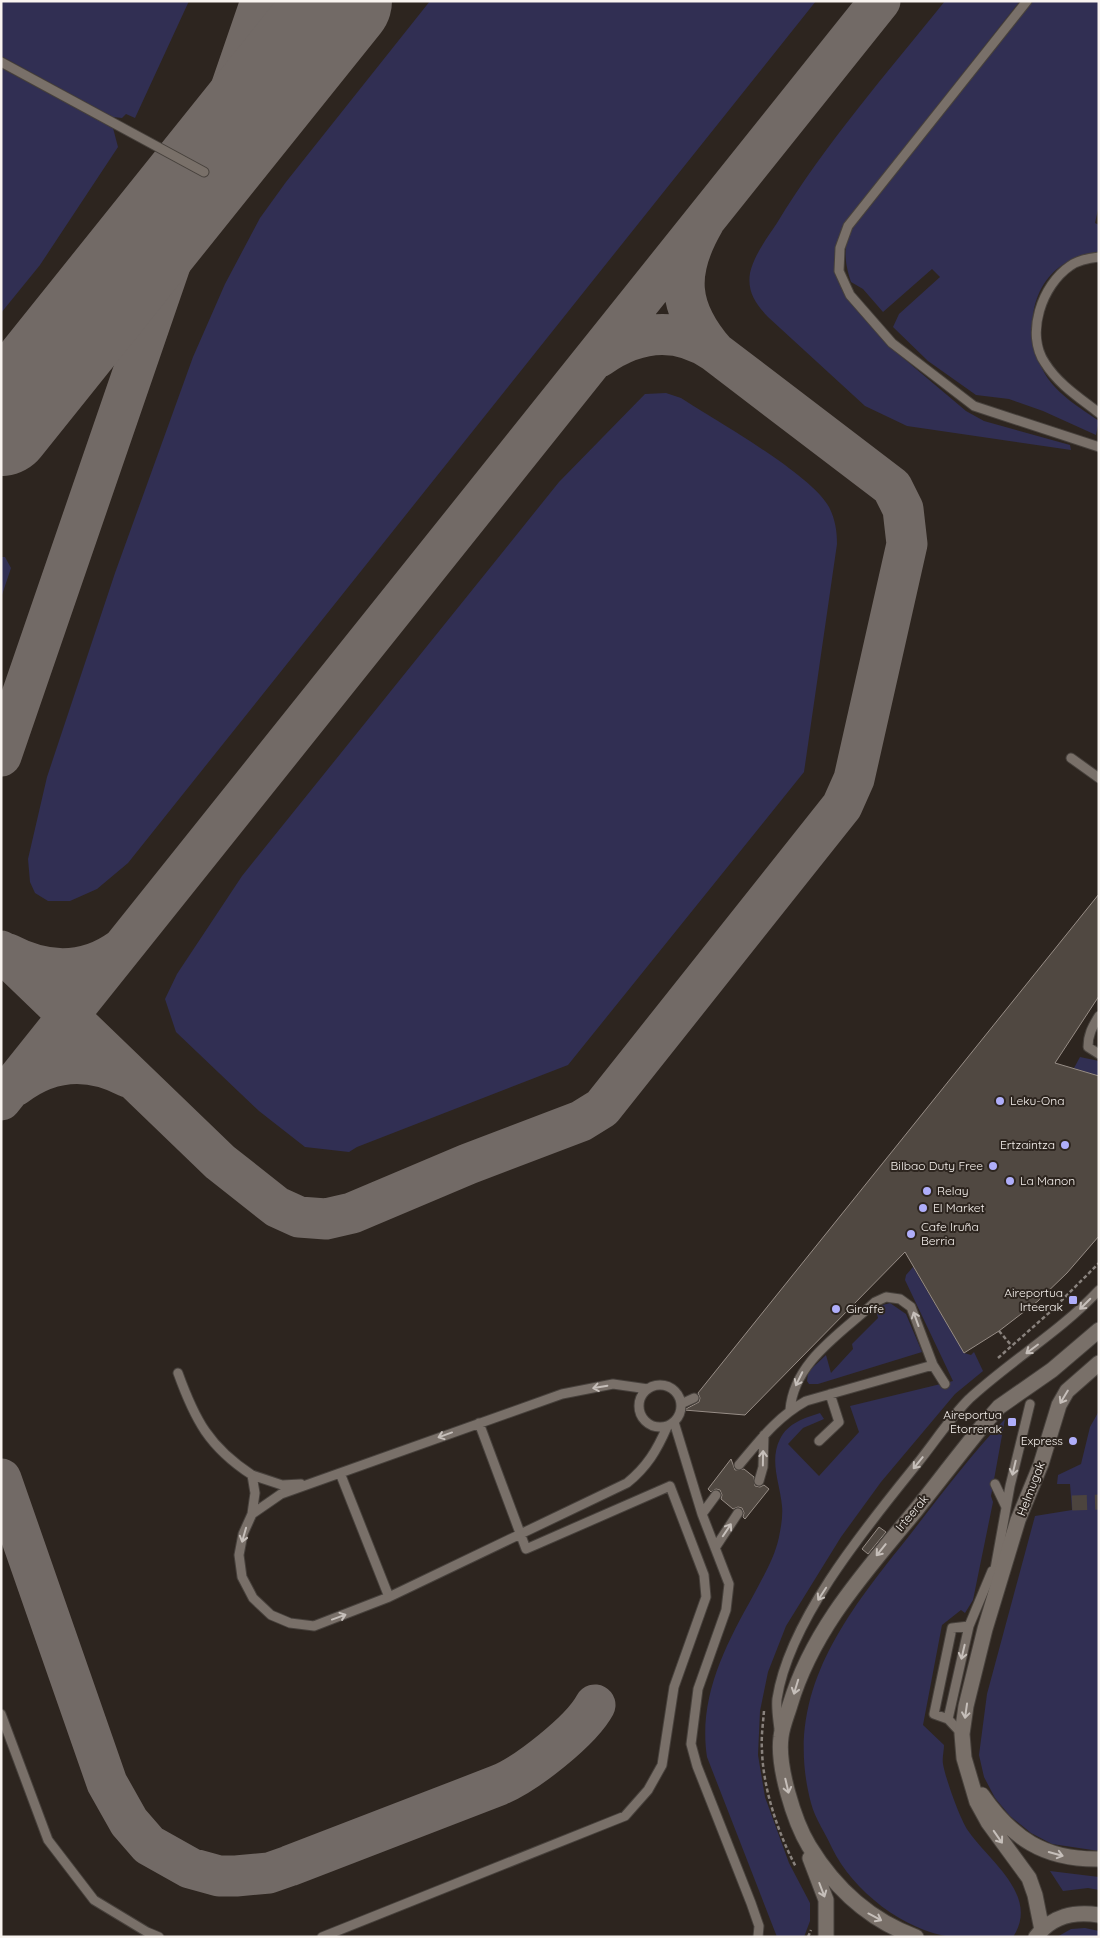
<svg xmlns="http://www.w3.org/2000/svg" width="1100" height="1938" viewBox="0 0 1100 1938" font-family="Quicksand,sans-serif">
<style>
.green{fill:#312f53}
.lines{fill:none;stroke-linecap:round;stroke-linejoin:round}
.taxiway{stroke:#726a66;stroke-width:41}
.runway{stroke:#726a66;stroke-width:102}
.building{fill:#504841;stroke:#978d86}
.minor-tunnel{stroke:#4c443e;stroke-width:15;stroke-dasharray:15 8;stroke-linecap:butt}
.service-casing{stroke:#47413c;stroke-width:11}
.minor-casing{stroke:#47413c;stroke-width:17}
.path{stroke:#89827d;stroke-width:2.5;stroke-dasharray:4 2.5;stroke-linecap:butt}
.service{stroke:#797069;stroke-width:9}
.minor{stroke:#797069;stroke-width:15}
.oneway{stroke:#c6bfba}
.poi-dot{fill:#afaefa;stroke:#2d251f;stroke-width:2}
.labels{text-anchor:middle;stroke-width:4;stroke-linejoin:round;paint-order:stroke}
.poi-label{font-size:12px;fill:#f9f4f0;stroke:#2d251f;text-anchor:start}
.street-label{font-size:12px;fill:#f9f4f0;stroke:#2d251f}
</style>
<rect width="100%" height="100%" fill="#2d251f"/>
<!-- green -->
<path class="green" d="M1,1H189L135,118L126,114L122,118L113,117L1,56Z
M430,1H816L128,863L97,889L70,901H48L35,893L30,882L28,859L47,777L115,573L193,357L225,284L260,218L286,182Z
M945,1H1020L843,225L837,245L836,262L861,315L896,352L966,411L984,421L1070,445L1071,450L907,426L865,406L768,317C756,304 747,292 750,273C754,255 767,238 777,223C825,144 887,73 945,1Z
M1031,1H1099V205L1095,223L1099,225V252C1084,255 1069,259 1057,269C1027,294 1026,342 1045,374C1057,394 1080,408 1099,421L1096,435L1043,411L1009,399L976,395L928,361L893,327L899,314L940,277L932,269L883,312L863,289L851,282C842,255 844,241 858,217Z
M1,68L113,128L118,147L40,265L1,313Z
M666,393L681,398C716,421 810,473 829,507C835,519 837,530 837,544L804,772L568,1065L357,1147L349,1152L305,1147L259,1111L176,1032L165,999L177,974L242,876L559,482L645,394Z
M1,557H5L11,568L1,598Z
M1080,1057L1099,1061V1076L1074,1068Z
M913,1267L964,1353L971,1355L974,1352L983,1371L955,1394L881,1482L841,1537L786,1626L768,1672L760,1711L758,1755L765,1797L789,1863L810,1903V1921L804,1937H777L707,1757C698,1698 725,1646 753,1596C763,1577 775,1557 779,1537C781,1527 783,1516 782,1506C780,1483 769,1461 780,1439C788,1423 804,1418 820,1413L824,1419L803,1428L788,1444L819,1476L859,1432L850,1406L953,1381L905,1280L906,1275Z
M890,1303L906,1314L922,1352L818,1384H809L807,1381L808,1372L826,1355L831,1373L853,1349L852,1344L878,1318L875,1307Z
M1099,1411V1851L1052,1844L1031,1833L1010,1816L995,1798L984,1777L979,1755L987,1694L1035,1516L1072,1510L1070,1484H1057L1058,1475L1081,1464L1090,1427Z
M1005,1419L991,1496L993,1502L973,1600L965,1613L961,1610L942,1625L923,1725L944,1745C944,1751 942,1758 943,1764C945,1777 961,1822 969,1832C990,1862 1040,1896 1013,1937C993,1937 972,1938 952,1937C904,1931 853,1891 832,1848C826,1834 815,1819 811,1803C782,1694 845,1616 909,1536C940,1496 970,1456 1005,1419Z
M1050,1871L1099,1877V1890L1088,1888L1063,1891Z
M1085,1928L1099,1931V1937H1057L1071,1929Z"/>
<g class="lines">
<!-- taxiway -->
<path class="taxiway" d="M218,185L278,86L336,7
M599,357C636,331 676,325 715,352
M1,756L261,1
M1,951L220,1162L277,1207L299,1217L326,1219L352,1213L468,1164L581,1121L602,1108L842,806L854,779L907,544L903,509L892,487L715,352C677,308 675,272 704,222
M8,954C46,974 85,975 121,949
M15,1086C50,1059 90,1057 128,1077
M1,1100L880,1
M1,1479L107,1783L129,1822L149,1845L190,1868L219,1876H236L269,1873L289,1866L499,1785C526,1774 581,1731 595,1705"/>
<!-- runway -->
<path class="runway" d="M1,425L341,1"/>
</g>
<!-- building -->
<path class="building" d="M1099,894V996L1055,1063L1099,1076V1236L1067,1273L1038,1301L999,1331L964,1353L905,1252L745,1415L684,1410L699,1402L700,1398L698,1393Z
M731,1459L735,1470L744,1469L754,1477L755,1486L760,1487L764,1485L769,1489L745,1519L743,1517L744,1513L742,1508L738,1507L733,1509L721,1499L722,1495L720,1490L716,1489L711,1492L708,1489Z
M879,1527L886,1532L868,1554L862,1549Z"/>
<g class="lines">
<!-- minor-tunnel -->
<path class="minor-tunnel" d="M1072,1503L1099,1502"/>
<defs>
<path id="service" d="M1027,1L848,226L840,248L839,271L850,295L892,343L974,406L1099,447
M1,62L204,172
M1099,257C1089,258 1078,260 1070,266C1042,285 1025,334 1045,363C1058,384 1080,398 1099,413
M1071,758L1099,778
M1099,1016C1092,1027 1088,1035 1088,1047L1099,1054
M178,1373C195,1420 209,1447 252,1475
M639 1406a21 21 0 1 1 42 0a21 21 0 1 1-42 0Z
M648,1389L613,1384L562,1394L281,1494L252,1514L243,1534L239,1555L242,1577L253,1598L271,1615L290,1623L314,1626L389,1597L627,1483C647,1467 657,1450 667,1427
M681,1404L694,1398
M790,1410C794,1361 842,1333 875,1302L886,1297L900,1299L911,1307L933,1365L945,1384
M674,1422L702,1514L729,1584L726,1610L698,1689L691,1744L697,1766L751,1903L759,1926L758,1937
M819,1441L839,1422L830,1394
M739,1465C760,1440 777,1417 806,1401L933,1365
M340,1473L389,1597
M759,1481L763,1467L764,1435
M995,1484L1006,1507
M252,1514L255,1493L252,1475L282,1485L301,1484
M702,1514L716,1495
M715,1548L738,1513
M993,1580L1010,1486L1030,1404
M1,1714L48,1840L94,1900L147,1932L159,1937
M948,1719L934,1714L952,1628L969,1626
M779,1729C778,1720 776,1709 777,1699C789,1620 867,1526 917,1464C934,1443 950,1418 969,1399C1011,1360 1060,1332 1099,1290
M962,1734L948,1719L969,1626L992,1571
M322,1937L625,1816L648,1790L662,1765L674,1687L706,1597L704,1575L670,1486L526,1549L479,1423"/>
<path id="minor" d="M982,1795C1012,1838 1044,1860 1099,1859
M810,1858L826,1900V1937
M1042,1930L1035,1895L1029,1878L988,1822L977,1802L964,1758L962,1734L966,1706L985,1629L1018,1520L1041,1464L1059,1405L1067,1391L1099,1363
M916,1937C869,1920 834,1887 809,1846C794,1821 777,1766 781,1737C782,1727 787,1715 790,1705C813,1628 866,1571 916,1510C939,1481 961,1452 984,1424L999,1407L1052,1370L1099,1330
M1036,1937C1051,1916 1075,1911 1099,1915"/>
</defs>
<!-- service casing -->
<use href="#service" class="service-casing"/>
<!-- minor casing -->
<use href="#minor" class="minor-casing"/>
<!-- path -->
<path class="path" d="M999,1331L1011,1345
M998,1358L1050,1312L1099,1263
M764,1711C763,1724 761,1737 762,1750C763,1789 778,1833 796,1867
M808,1937L811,1930"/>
<!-- service -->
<use href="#service" class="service"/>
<!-- minor -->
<use href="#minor" class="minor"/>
</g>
<!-- one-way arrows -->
<defs><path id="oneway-shaft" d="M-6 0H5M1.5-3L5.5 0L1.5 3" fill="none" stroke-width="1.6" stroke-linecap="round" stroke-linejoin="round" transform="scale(1.25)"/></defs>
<g class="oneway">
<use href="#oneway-shaft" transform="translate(1085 1304) rotate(135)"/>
<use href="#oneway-shaft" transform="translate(916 1319) rotate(-110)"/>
<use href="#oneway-shaft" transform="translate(1032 1349) rotate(143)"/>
<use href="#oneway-shaft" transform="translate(799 1379) rotate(116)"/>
<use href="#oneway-shaft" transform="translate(600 1387) rotate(170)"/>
<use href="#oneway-shaft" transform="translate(1064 1397) rotate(121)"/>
<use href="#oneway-shaft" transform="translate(445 1435) rotate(160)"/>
<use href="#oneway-shaft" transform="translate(763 1458) rotate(-89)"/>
<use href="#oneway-shaft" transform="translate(918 1463) rotate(129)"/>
<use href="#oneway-shaft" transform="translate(1014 1468) rotate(103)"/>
<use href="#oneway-shaft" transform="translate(727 1530) rotate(-56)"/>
<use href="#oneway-shaft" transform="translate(244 1535) rotate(106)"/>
<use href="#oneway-shaft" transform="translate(881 1550) rotate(129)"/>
<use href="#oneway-shaft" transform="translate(822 1594) rotate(123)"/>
<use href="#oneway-shaft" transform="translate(339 1617) rotate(-20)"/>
<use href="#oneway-shaft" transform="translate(963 1652) rotate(103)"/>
<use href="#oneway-shaft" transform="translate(796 1687) rotate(107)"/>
<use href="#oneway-shaft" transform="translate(966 1711) rotate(98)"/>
<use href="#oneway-shaft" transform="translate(787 1786) rotate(77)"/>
<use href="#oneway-shaft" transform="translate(998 1837) rotate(55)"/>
<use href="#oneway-shaft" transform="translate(1056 1854) rotate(16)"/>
<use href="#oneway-shaft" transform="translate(822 1890) rotate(69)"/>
<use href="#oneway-shaft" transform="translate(875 1917) rotate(28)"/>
</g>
<!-- markers -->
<g class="poi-dot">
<circle cx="1000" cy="1101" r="5"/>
<circle cx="1065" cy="1145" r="5"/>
<circle cx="993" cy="1166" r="5"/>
<circle cx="1010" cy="1181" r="5"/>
<circle cx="927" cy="1191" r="5"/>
<circle cx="923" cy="1208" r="5"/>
<circle cx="911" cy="1234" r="5"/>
<rect x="1068" y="1295" width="10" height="10" rx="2.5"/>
<circle cx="836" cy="1309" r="5"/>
<rect x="1007" y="1417" width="10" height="10" rx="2.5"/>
<circle cx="1073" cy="1441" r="5"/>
</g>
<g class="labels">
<!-- poi labels -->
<g class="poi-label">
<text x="1010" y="1105">Leku-Ona</text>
<text x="1055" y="1149" text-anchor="end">Ertzaintza</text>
<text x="983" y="1170" text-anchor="end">Bilbao Duty Free</text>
<text x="1020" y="1185">La Manon</text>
<text x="937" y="1195">Relay</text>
<text x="933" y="1212">El Market</text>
<text x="921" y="1231">Cafe Iruña<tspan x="921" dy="14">Berria</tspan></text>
<text x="1063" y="1297" text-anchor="end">Aireportua<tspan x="1063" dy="14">Irteerak</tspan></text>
<text x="846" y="1313">Giraffe</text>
<text x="1002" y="1419" text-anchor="end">Aireportua<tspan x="1002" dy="14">Etorrerak</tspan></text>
<text x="1063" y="1445" text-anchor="end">Express</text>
</g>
<!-- street labels -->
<g class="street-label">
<text transform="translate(1031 1489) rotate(-69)" y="4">Helmugak</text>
<text transform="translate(912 1513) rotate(-50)" y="4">Irteerak</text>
</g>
</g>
<!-- border -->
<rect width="1100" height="1938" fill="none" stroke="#f9f4f0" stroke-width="5"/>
</svg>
